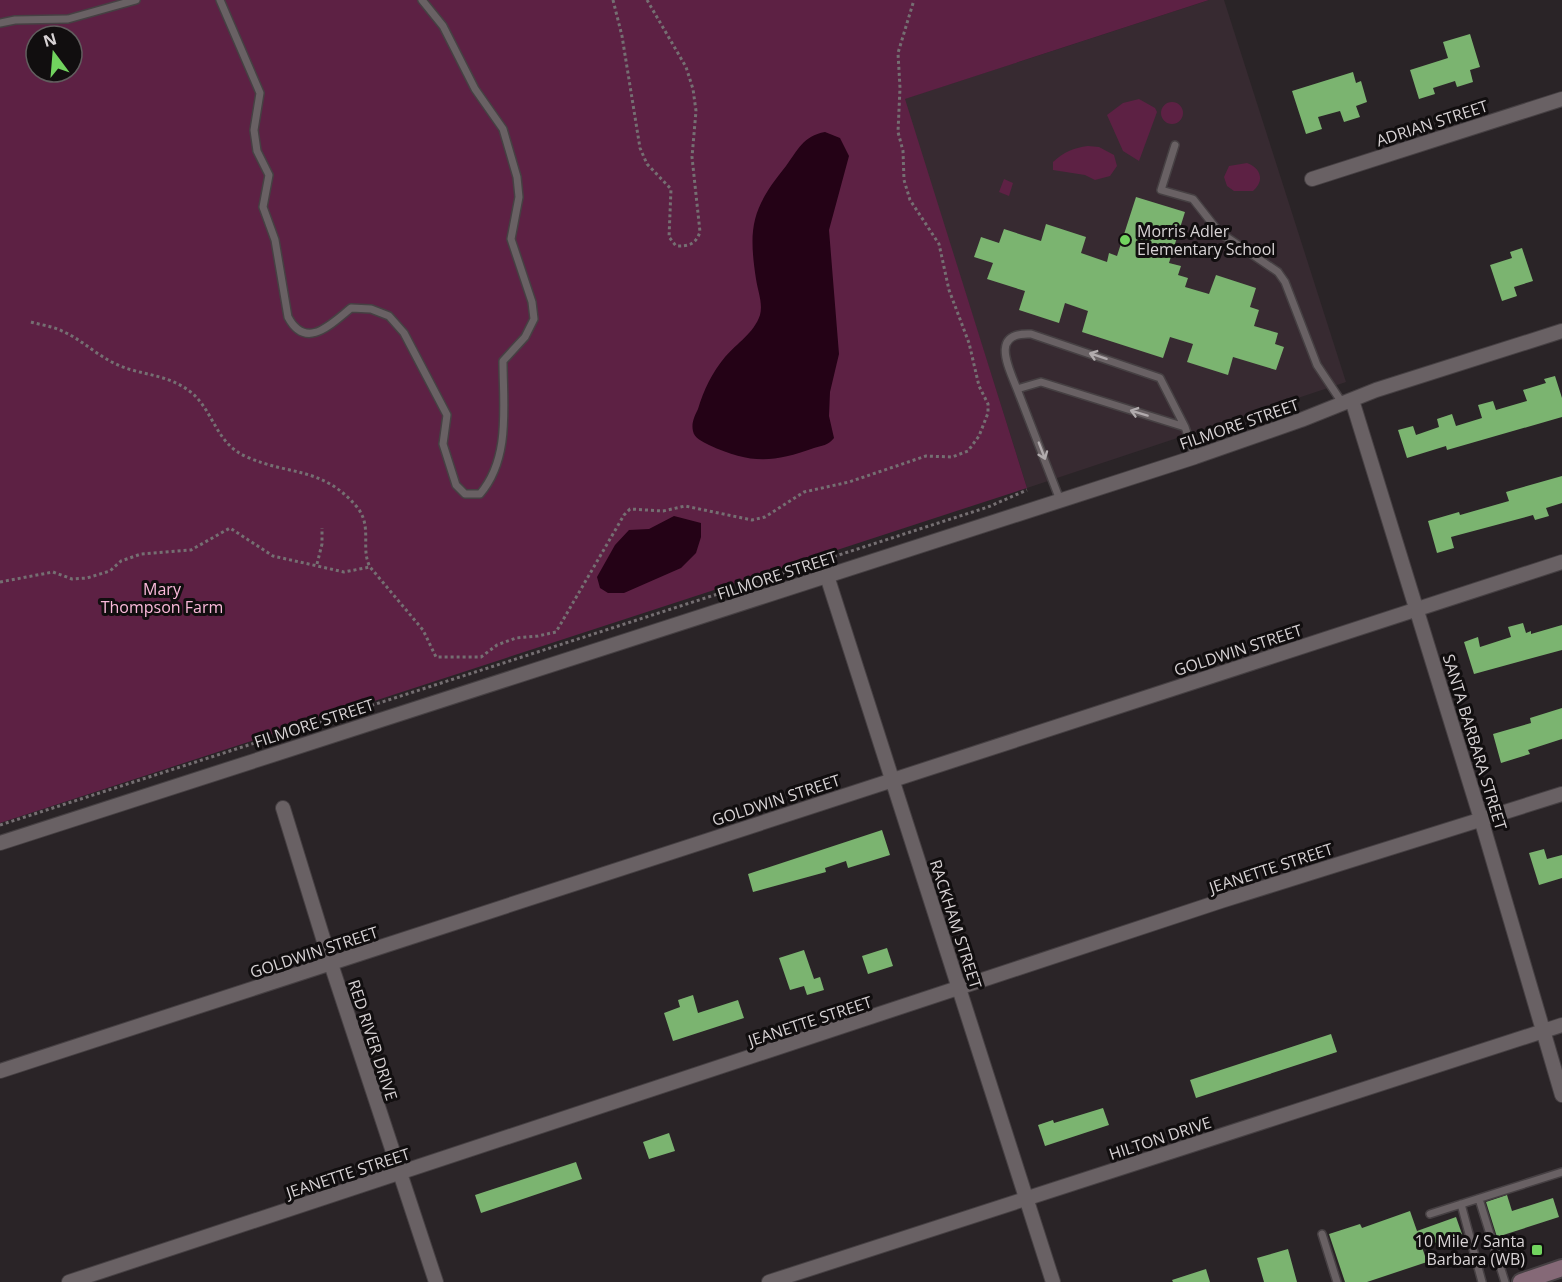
<svg xmlns="http://www.w3.org/2000/svg" width="1562" height="1282" viewBox="0 0 1562 1282" font-family="'Open Sans',sans-serif">
<style>
.built{fill:#372a31}
.green{fill:#5d2144;fill-rule:evenodd}
.water{fill:#240216}
.building{fill:#7bb470}
.lines{fill:none;stroke-linecap:round;stroke-linejoin:round}
.service-casing{stroke:#464043;stroke-width:10}
.minor-casing{stroke:#464043;stroke-width:16}
.secondary-casing{stroke:#464043;stroke-width:20}
.path{stroke:#756f72;stroke-width:3;stroke-dasharray:3 3;stroke-linecap:butt}
.service{stroke:#696164;stroke-width:7}
.minor{stroke:#696164;stroke-width:14}
.secondary{stroke:#856977;stroke-width:16}
.oneway{stroke:#b1abad}
.poi-dot{fill:#71d35e;stroke:#110e0f;stroke-width:2}
.labels{text-anchor:middle;stroke-width:6;stroke-linejoin:round;paint-order:stroke}
.street-label{font-size:16px;fill:#d8d3d5;stroke:#110e0f}
.poi-label{font-size:16px;fill:#d8d3d5;stroke:#110e0f;text-anchor:start}
.park-label{font-size:16px;fill:#fbbadb;stroke:#110e0f}
</style>
<rect width="100%" height="100%" fill="#2a2427"/>
<!-- built -->
<path class="built" d="M1209,0H1224L1346,382L1027,488L904,99Z"/>
<!-- green -->
<path class="green" d="M0,0H1209L905,99L1027,488L0,823ZM36,36H72V72H36Z
M1139,99L1155,108L1157,112L1139,161L1123,151L1107,115L1123,103Z
M1161 113a11 11 0 1 1 22 0a11 11 0 1 1-22 0Z
M1088,146L1099,147L1114,155L1117,166L1110,176L1095,180L1085,175L1053,170V162C1064,152 1073,148 1088,146Z
M1247,163C1261,168 1265,181 1253,191H1234L1227,186L1224,177L1229,166Z
M1004,179L1013,183L1009,196L999,192Z"/>
<!-- water -->
<path class="water" d="M825,132L840,138L849,156L829,230L839,354L830,392L829,416L834,438C829,445 821,446 814,448C773,463 750,464 709,445C703,442 694,438 693,431C691,423 695,415 698,409C704,389 712,373 725,357C737,343 754,333 760,315C763,303 758,292 756,279C748,227 752,208 786,166C798,150 803,136 825,132Z
M674,516L701,523V537L696,553L681,568L624,593H608L600,588L597,577L615,545L629,530L649,529Z"/>
<!-- building -->
<path class="building" d="M1470,34L1480,67L1470,70L1473,82L1457,87L1455,81L1433,88L1435,94L1419,99L1410,70L1448,58L1443,42Z
M1353,72L1356,83L1361,81L1367,102L1356,106L1360,117L1344,122L1340,111L1318,117L1322,129L1306,134L1292,91Z
M1136,197L1185,212L1169,263L1181,266L1178,275L1188,278L1185,287L1209,294L1216,275L1256,288L1250,307L1259,310L1254,326L1278,333L1275,344L1284,347L1276,370L1233,357L1228,375L1187,362L1193,344L1170,337L1163,358L1082,332L1088,311L1065,303L1059,323L1019,310L1025,291L987,279L993,263L974,257L981,237L999,243L1004,229L1041,241L1046,224L1086,237L1081,253L1107,262L1109,253L1117,256Z
M1522,248L1533,281L1514,287L1517,296L1502,301L1490,265L1512,258L1510,252Z
M1555,376L1562,398V417L1447,450L1446,446L1407,458L1398,430L1413,426L1416,435L1439,427L1437,419L1452,414L1456,426L1482,418L1478,405L1493,401L1496,410L1527,401L1523,390L1546,383L1544,379Z
M1562,476V503L1546,508L1549,516L1535,520L1533,515L1451,537L1454,548L1437,553L1428,521L1459,512L1460,515L1509,501L1506,492Z
M1523,623L1526,633L1531,631V634L1562,625V650L1474,674L1464,642L1478,637L1480,647L1511,637L1508,627Z
M1562,708V739L1528,750L1530,754L1501,763L1493,734L1531,723L1530,718Z
M882,830L890,855L848,868L846,861L825,868L826,872L753,892L748,874Z
M1544,849L1547,859L1562,855V878L1539,885L1529,853Z
M887,948L893,966L868,974L862,956Z
M804,950L814,979L820,977L824,990L807,995L804,986L790,990L779,958Z
M693,995L698,1013L738,1000L744,1018L673,1041L664,1013L680,1007L678,1000Z
M1331,1034L1337,1052L1196,1098L1190,1080Z
M1103,1108L1109,1125L1045,1146L1038,1125L1053,1120L1054,1123Z
M669,1133L675,1151L649,1159L643,1142Z
M576,1162L582,1179L481,1213L475,1195Z
M1507,1195L1512,1211L1553,1198L1559,1217L1497,1237L1486,1202Z
M1410,1211L1417,1231L1456,1217L1462,1234L1422,1247L1427,1262L1367,1282H1345L1329,1234L1360,1224L1362,1228Z
M1288,1249L1297,1282H1264L1257,1258Z
M1206,1269L1210,1282H1173L1172,1280Z"/>
<g class="lines">
<defs>
<path id="service" d="M220,0L260,93L254,130L257,151L269,175L263,207L275,240L288,317C306,351 331,324 351,308L371,309L389,316L404,333L447,415L443,444L456,485L465,494H480C511,458 503,405 503,361L525,337L534,319L532,302L511,239L519,197L517,177L503,129L475,89L443,26L422,0
M0,23L15,20L68,19L136,0
M1175,145L1161,190L1193,199L1219,232L1278,272L1285,282L1317,365L1343,404
M1017,389C1008,366 990,332 1031,334L1160,378L1185,427
M1060,500L1017,389L1041,382L1185,427L1195,457
M1479,1199L1505,1282
M1461,1204L1482,1282
M1430,1214L1562,1172
M1322,1234L1337,1282"/>
<path id="minor" d="M1312,179L1562,99
M1352,400L1481,819L1562,1095
M827,576L1053,1282
M283,808L331,964L436,1282
M0,843L1195,457L1301,420L1376,390L1562,331
M0,1071L1562,562
M69,1282L1221,901L1562,794
M769,1282L1562,1025"/>
<path id="secondary" d="M1521,1282L1562,1268"/>
</defs>
<!-- service casing -->
<use href="#service" class="service-casing"/>
<!-- minor casing -->
<use href="#minor" class="minor-casing"/>
<!-- secondary casing -->
<use href="#secondary" class="secondary-casing"/>
<!-- path -->
<path class="path" d="M613,0L622,36L640,148L647,164L671,189L669,237L676,246C689,246 695,245 700,232L692,157L696,111L693,89L686,67L647,0
M31,322C41,325 52,326 62,331C81,339 96,355 116,364C141,376 167,373 192,393C214,412 216,444 247,457C290,476 322,466 357,507C373,527 360,548 370,567L423,630L436,657H481L497,645L516,638L538,636L556,632L624,515L630,509L663,511L685,506L752,520L765,517L804,492L849,482L926,456L952,457L968,451L979,436L988,413V404L979,386L969,343L949,290L939,244L910,200L904,180L903,151L898,132L900,88L898,53L914,0
M317,564L322,544V528
M0,582L53,572L72,579L87,578L110,571L121,561L141,554L191,550L230,528L273,556L344,572L370,567
M0,825L988,507L1027,490"/>
<!-- service -->
<use href="#service" class="service"/>
<!-- minor -->
<use href="#minor" class="minor"/>
<!-- secondary -->
<use href="#secondary" class="secondary"/>
</g>
<!-- one-way arrows -->
<defs><path id="oneway-shaft" d="M-6 0H5M1.5-3L5.5 0L1.5 3" fill="none" stroke-width="1.6" stroke-linecap="round" stroke-linejoin="round" transform="scale(1.5)"/></defs>
<g class="oneway">
<use href="#oneway-shaft" transform="translate(1098 356) rotate(-162)"/>
<use href="#oneway-shaft" transform="translate(1139 413) rotate(-163)"/>
<use href="#oneway-shaft" transform="translate(1042 451) rotate(69)"/>
</g>
<!-- markers -->
<g class="poi-dot">
<circle cx="1125" cy="240" r="6"/>
<rect x="1531" y="1244" width="12" height="12" rx="3"/>
</g>
<g class="labels">
<!-- street labels -->
<g class="street-label">
<text transform="translate(1432 123) rotate(-18)" y="6">ADRIAN STREET</text>
<text transform="translate(1239 424) rotate(-19)" y="6">FILMORE STREET</text>
<text transform="translate(777 575) rotate(-18)" y="6">FILMORE STREET</text>
<text transform="translate(1238 650) rotate(-18)" y="6">GOLDWIN STREET</text>
<text transform="translate(314 723) rotate(-18)" y="6">FILMORE STREET</text>
<text transform="translate(1475 742) rotate(73)" y="6">SANTA BARBARA STREET</text>
<text transform="translate(776 800) rotate(-18)" y="6">GOLDWIN STREET</text>
<text transform="translate(1271 868) rotate(-18)" y="6">JEANETTE STREET</text>
<text transform="translate(956 924) rotate(72)" y="6">RACKHAM STREET</text>
<text transform="translate(314 952) rotate(-18)" y="6">GOLDWIN STREET</text>
<text transform="translate(810 1021) rotate(-18)" y="6">JEANETTE STREET</text>
<text transform="translate(373 1040) rotate(72)" y="6">RED RIVER DRIVE</text>
<text transform="translate(1160 1138) rotate(-18)" y="6">HILTON DRIVE</text>
<text transform="translate(348 1173) rotate(-18)" y="6">JEANETTE STREET</text>
</g>
<!-- poi labels -->
<g class="poi-label">
<text x="1137" y="237">Morris Adler<tspan x="1137" dy="18">Elementary School</tspan></text>
<text x="1525" y="1247" text-anchor="end">10 Mile / Santa<tspan x="1525" dy="18">Barbara (WB)</tspan></text>
</g>
<!-- park labels -->
<g class="park-label">
<text x="162" y="595">Mary<tspan x="162" dy="18">Thompson Farm</tspan></text>
</g>
</g>
<!-- north arrow -->
<g transform="translate(54 54) rotate(344)"><circle r="28" fill="#110e0f" stroke="#615d5e" stroke-width="1.5"/>
<path d="M0-4.5L10 22L0 15L-10 22Z" fill="#71d35e"/>
<text y="-9" font-size="16" font-weight="bold" text-anchor="middle" fill="#d8d3d5">N</text>
</g>
</svg>
